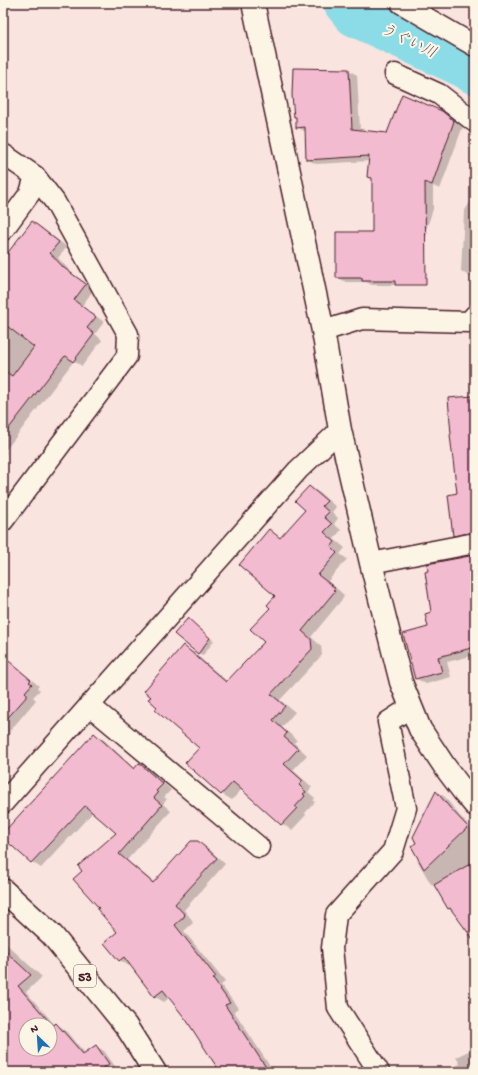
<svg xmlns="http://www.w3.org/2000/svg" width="478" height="1075" viewBox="0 0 478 1075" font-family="'Gochi Hand','Klee One',sans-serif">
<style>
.shadow{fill:#0003;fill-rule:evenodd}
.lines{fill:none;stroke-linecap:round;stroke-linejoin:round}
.river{stroke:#8cdce7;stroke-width:45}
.building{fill:#f3bbd0;stroke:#4a1f2b;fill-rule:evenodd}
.street-casing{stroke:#4a1f2b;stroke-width:23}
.secondary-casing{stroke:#4a1f2b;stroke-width:25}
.primary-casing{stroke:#4a1f2b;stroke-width:25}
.street{stroke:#fcf5e5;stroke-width:20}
.secondary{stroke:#fcf5e5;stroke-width:22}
.primary{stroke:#fcf5e5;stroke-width:22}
.labels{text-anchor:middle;stroke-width:4;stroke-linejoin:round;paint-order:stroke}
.shield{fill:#fcf5e5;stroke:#7f5f63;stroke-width:1}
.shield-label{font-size:13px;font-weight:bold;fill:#4a1f2b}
.water-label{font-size:15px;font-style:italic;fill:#5a4e5a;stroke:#fcf5e5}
</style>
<rect width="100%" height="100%" fill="#f9e4df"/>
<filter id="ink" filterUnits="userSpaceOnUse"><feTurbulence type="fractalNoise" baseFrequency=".025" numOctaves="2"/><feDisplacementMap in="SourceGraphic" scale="8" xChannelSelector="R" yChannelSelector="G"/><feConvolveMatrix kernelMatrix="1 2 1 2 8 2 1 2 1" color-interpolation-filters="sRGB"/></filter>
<g filter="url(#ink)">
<!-- shadow -->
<path class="shadow" d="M348,70L357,75L360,131L388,134L441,112L451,117L463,126L440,189L433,186V209L426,230L428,232L406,285H372L366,282H346L337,277L373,233V179L368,177L370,161L316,164L307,159L306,132L297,127V118L295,117Z
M3,187L7,190L3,195Z
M475,194V272H469V274H475V277H470L461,271L464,212Z
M33,222L41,227L67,247L58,258L73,274L94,289L82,306L104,322L95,334L102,340L82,366L74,361L73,362L5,451L7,452L3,457V261Z
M473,397L475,398V539L464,541L454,535L458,494Z
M310,487L320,493L336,507L332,512L338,518L334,524L341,530L334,539L345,548L340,554L347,559L328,581L344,595L343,596L344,597L311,637L321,646L322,655L280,700L295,712L282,727L297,740L294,743L307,755L293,770L312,787L308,792L315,798L313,801L315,802L305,813L306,815L292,830L282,824L242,789L232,800L222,794L187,763L200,747L159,707L152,697L183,646L193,652L228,682L265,642L271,608L276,596L269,530L281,538L306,510Z
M475,556V655L447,662L451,677L426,684L415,678L430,628L433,613Z
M192,622L214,641L203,655L198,653Z
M12,665L20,670L39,686L37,688L40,690L33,697L36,700L9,732L11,733L3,742V674Z
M94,734L104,740L135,769L139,764L149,769L171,790L164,797L167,799L163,804L171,811L127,860L155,883L198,842L208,848L225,864L184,910L193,921L192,922L193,923L184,931L225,982L221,985L238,1008L234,1011L271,1068L277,1072H224L170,997L164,1002L154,996L131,964L129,966L120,960L118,932L100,908L84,871L117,833L93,812L41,868L32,862L3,836V835Z
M437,792L445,797L459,815L475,833V940L454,912L449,909L434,885L431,884L417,860L419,859L418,844Z
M3,941L42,977L26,992L55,1025L56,1024L64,1029L85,1053L96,1046L104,1051L117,1069L113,1072H3ZM26,1025H50V1049H26Z
M475,1048V1072H444L460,1064L456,1057Z"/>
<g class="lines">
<!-- river -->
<path class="river" d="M346,3L355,14L464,65L475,72"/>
</g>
<!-- building -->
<path class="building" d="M293,68L349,69L352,129L387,133L402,94L442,111L454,121L432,185L425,182L426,285H395V281H362V278H336V232H372V178L367,177L369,156L306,160L305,127L296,128V117H294L292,95Z
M32,221L59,242L50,253L64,268L86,284L74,300L96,317L87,328L94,334L73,362L66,356L64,357L3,436V370L12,376L34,347L3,323V259Z
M473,396L475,424V532L453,536L448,495L457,493L450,435L451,434L448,398Z
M309,486L327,501L322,506L329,512L324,517L332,524L324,532L335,542L331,547L337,553L318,575L335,588L333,590L335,591L302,631L311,639L312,649L271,694L285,706L273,720L287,733L284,737L298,749L284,764L303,781L299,785L306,792L303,794L305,796L295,807L297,808L281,825L233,782L221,795L185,763L199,748L155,710L157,707L148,699L151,697L144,691L183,645L226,682L264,642L250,629L270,608L267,605L275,596L239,565L269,529L280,538L305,510L295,501Z
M475,555V647L438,657L442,672L415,679L403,634L428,627L425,614L431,612L425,572L428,571L427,564Z
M188,618L210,638L198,654L174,634Z
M3,656L31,680L29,682L32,684L25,692L28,695L3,723Z
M94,733L134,769L139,763L163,784L156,791L158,793L154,798L162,805L119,854L153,883L191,841H198L217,858L175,904L185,915L184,916V917L175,925L216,977L213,979L230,1003L225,1005L269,1072H220L187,1021L163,990L154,997L124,957L119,961L104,943L117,932L97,909L99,908L73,879L82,871L78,866L116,833L85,806L31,863L3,838V833Z
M436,791L450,808L468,827L424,869L411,846L416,843L413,837Z
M475,861V942L450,908L448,909L434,885Z
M3,949L31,975L18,986L53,1026L56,1023L83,1054L96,1045L109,1064L98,1072H3ZM26,1025H50V1049H26Z"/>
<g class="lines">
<defs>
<path id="street" d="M401,3L475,46
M395,74L439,94L475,122
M3,154L35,176L55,202L128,334L127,356L3,521
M3,230L30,193L35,176
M323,331L362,319L469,322L475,315
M371,563L475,543
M89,705L259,847
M3,803L298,470L340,430
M379,1072L338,1008L332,948L336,915L393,851L406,808L388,722L411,707"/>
<path id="secondary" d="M253,3L323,331L340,430L371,563L401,682L420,729L445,767L464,792L475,805"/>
<path id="primary" d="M3,890L52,935L126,1026L155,1072"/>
</defs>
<!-- street casing -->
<use href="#street" class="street-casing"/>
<!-- secondary casing -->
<use href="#secondary" class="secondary-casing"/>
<!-- primary casing -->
<use href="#primary" class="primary-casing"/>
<!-- street -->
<use href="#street" class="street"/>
<!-- secondary -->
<use href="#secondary" class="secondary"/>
<!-- primary -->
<use href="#primary" class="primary"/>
</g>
</g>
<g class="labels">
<!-- shield labels -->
<rect class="shield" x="74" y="965" width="22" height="22" rx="3"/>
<g class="shield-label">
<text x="85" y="981">53</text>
</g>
<!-- water labels -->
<g class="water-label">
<text transform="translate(409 40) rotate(26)" y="5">うぐい川</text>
</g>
</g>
<!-- margin -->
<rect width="478" height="1075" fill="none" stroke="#fcf5e5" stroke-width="16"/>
<rect x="8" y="8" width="462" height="1059" fill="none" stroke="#4a1f2b" stroke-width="1.5" filter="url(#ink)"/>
<!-- north arrow -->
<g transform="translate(38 1037) rotate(335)"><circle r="19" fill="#fcf5e5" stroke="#b59f9b"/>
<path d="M0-3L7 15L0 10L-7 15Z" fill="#1f6fb2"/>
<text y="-6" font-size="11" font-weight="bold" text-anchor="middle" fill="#4a1f2b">N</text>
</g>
</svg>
